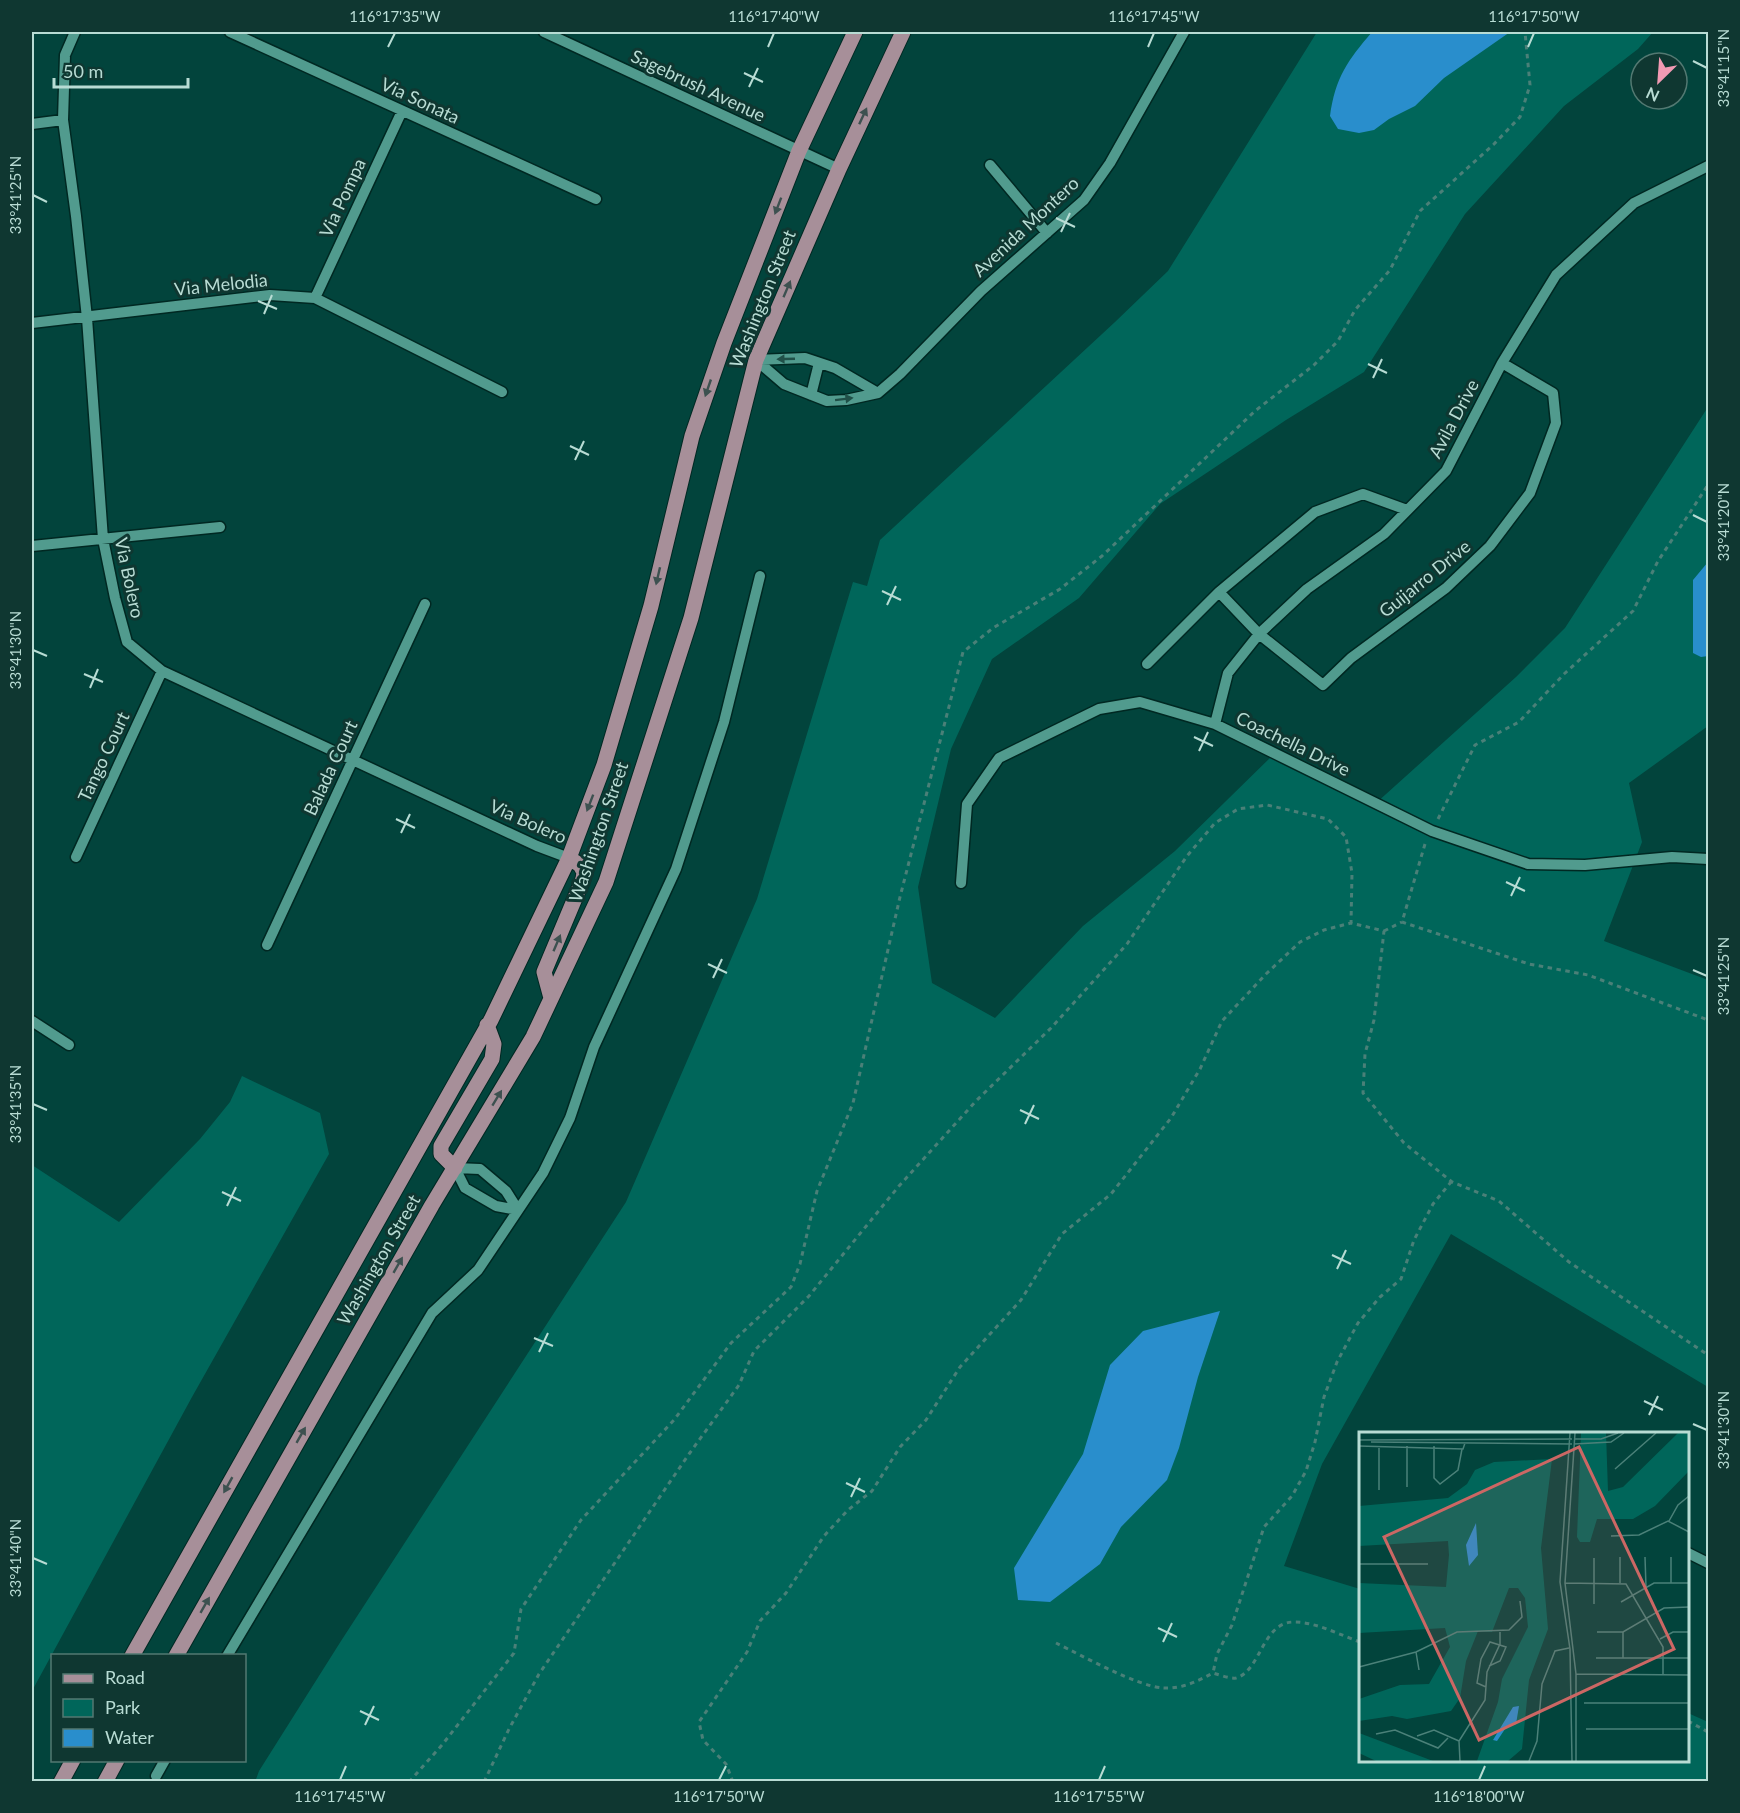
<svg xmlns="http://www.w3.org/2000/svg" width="1740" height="1813" viewBox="0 0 1740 1813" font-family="Lato,sans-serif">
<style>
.green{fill:#00665a}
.water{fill:#298ecc}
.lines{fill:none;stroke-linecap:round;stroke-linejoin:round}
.minor-casing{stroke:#002822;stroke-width:13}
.major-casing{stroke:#002822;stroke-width:17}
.path{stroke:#4a8078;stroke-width:3;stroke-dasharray:4.5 4.5;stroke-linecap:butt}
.minor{stroke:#519b8e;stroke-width:10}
.major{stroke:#a78f99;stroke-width:15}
.oneway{fill:#3d5150}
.oneway2{fill:#205048}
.ticks{fill:none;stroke:#b8dcd4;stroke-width:2}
.labels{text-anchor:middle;stroke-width:6;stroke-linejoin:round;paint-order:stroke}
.street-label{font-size:18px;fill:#b8dcd4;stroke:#0f3731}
.inset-road{fill:none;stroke:#4b8179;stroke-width:1.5}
.view{fill:#cc6764;fill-opacity:0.15;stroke:#cc6764;stroke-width:3}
.inset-edge{fill:none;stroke:#b8dcd4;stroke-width:3}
.neatline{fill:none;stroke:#b8dcd4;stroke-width:2}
.ticks-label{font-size:15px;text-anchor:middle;fill:#b8dcd4}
</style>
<rect width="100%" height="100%" fill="#02443c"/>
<!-- green -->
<path class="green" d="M1317,32H1653L1638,49L1564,106L1465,214L1364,372L1286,420L1160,504L1079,598L992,659L951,749L918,887L932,983L995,1018L1083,926L1175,851L1275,753L1375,804L1516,677L1565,628L1708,407V726L1629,783L1642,842L1604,941L1708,980V1387L1451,1234L1322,1464L1284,1566L1360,1589V1760H1688V1713L1708,1722V1781L255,1782L259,1771L341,1641L626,1202L757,899L853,582L867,586L880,540L1115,322L1168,271Z
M242,1076L320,1113L329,1154L192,1397L32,1691V1165L119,1222L200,1139L230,1102Z"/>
<!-- water -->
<path class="water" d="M1372,32H1510L1444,78L1415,106L1389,119L1374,130L1359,133L1338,129L1330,116C1335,78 1348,60 1372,32Z
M1708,562V656L1701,657L1693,653V580Z
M1220,1311L1198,1377L1179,1448L1167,1480L1121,1527L1100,1564L1050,1602L1018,1600L1014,1568L1083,1454L1110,1365L1143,1331Z"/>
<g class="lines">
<defs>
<path id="minor" d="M75,32L65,55L63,120L76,216L87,318L103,539L115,598L127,642L162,671L537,846L569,858
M230,32L596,199
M544,32L839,169
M32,124L63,120
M990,165L1047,233
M315,298L402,111
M32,323L270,295L315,298L502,392
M756,360L784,384L827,401L846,400L878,393L900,374L981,291L1084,200L1110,163L1184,32
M756,360L805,358L835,368L878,393
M811,395L819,363
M1407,510L1363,494L1315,512L1219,592L1259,634L1323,685L1351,658L1446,588L1490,546L1530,493L1556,423L1553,393L1502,363
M32,546L220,527
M1147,664L1219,592
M1215,724L1228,673L1259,634L1307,589L1384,534L1446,471L1502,363L1556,275L1634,203L1708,166
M76,857L162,671
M961,883L967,804L999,758L1099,709L1140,702L1215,724L1432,831L1528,864L1585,865L1672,857L1708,859
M267,945L425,604
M32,1021L69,1045
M455,1168L480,1169L506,1191L518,1210L496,1206L465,1188Z
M1688,1553L1708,1563
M227,1656L432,1313L478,1270L543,1173L570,1118L594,1047L676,869L724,722L760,576
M156,1776L165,1760"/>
<path id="major" d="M551,998L544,972L583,879L584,872L580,865L569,858
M455,1168L441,1154V1146L492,1059L494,1044L487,1025
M132,1656L491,1020L569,858L604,765L651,606L692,436L724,343L799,151L855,32
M176,1656L432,1205L533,1037L606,882L691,618L756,360L839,169L903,32
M61,1782L73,1760
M105,1782L117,1760"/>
</defs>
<!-- minor casing -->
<use href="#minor" class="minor-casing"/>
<!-- major casing -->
<use href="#major" class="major-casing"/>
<!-- path -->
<path class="path" d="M1438,819L1475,745L1519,722L1564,674L1633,611L1658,561L1708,485
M1425,844L1402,922L1529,964L1588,975L1708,1020
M1384,931L1402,922
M1360,1642C1340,1635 1316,1622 1294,1622C1262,1622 1261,1671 1236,1678C1230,1679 1220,1675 1213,1673L1217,1654L1232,1625L1264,1527L1292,1496L1306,1471L1315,1442L1324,1397L1337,1362L1358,1323L1380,1297L1401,1279L1414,1240L1433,1204L1451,1182
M1056,1643C1081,1655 1138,1687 1164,1688C1182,1689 1198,1681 1213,1673
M1688,1721L1708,1732
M409,1782L442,1745L514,1653L521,1609L581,1520L674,1420L731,1343L791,1287L800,1264L817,1191L853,1103L900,897L963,652L993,628L1060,589L1102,556L1255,411L1314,365L1338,341L1355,310L1390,270L1420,211L1494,144L1520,117L1530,85L1525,32
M484,1782L509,1729L539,1674L689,1454L739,1385L754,1351L809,1296L899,1186L976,1101L1051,1028L1127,944L1187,856L1215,823L1238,809L1267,805L1328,819L1346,837L1352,873L1351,923L1384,931L1374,1020L1365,1054L1363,1093L1404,1143L1452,1182L1499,1201L1569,1262L1708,1355
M733,1782L726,1764L703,1740L699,1722L747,1652L760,1621L786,1593L824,1536L848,1510L872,1491L900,1447L926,1420L960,1367L1021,1300L1062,1234L1111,1194L1171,1118L1200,1069L1222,1021L1266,974L1300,942L1324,930L1351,923"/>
<!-- minor -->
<use href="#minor" class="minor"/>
<!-- major -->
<use href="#major" class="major"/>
</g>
<!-- one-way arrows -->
<defs><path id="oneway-solid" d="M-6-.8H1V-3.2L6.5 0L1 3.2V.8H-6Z" transform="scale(1.5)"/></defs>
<g class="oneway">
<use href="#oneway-solid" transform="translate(863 116) rotate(-65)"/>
<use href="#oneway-solid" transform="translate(778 206) rotate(111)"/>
<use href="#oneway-solid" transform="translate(787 289) rotate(-67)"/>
<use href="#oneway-solid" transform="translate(708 388) rotate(109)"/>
<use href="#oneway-solid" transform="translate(658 576) rotate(103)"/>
<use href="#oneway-solid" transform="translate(590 803) rotate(111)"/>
<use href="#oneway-solid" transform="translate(557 943) rotate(-67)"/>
<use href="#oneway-solid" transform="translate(497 1098) rotate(-59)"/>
<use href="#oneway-solid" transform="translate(398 1265) rotate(-60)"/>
<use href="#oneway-solid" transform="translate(301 1435) rotate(-60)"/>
<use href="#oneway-solid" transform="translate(228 1485) rotate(119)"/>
<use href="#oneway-solid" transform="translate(205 1605) rotate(-60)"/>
</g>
<g class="oneway2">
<use href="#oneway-solid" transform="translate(786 359) rotate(178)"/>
<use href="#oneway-solid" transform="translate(844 399) rotate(-7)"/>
</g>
<!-- ticks -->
<path class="ticks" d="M388,47L395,33M768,47L774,33M1148,47L1154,33M1528,47L1534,33M1693,61L1707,68M744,73L763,82M749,87L758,68M33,195L47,202M1056,218L1075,227M1061,232L1070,213M258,301L277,309M264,314L272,295M1368,364L1387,373M1373,378L1382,359M570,446L589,455M575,460L584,441M1693,515L1707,522M882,591L901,600M887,605L896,586M33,650L47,656M84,674L103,682M90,688L98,669M1194,737L1213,746M1199,751L1208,732M396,819L415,828M401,833L410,814M1506,882L1525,891M1511,896L1520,877M708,964L727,973M1693,970L1707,976M713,978L722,959M33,1104L47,1110M1020,1110L1039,1119M1025,1124L1034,1105M222,1192L241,1201M227,1206L236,1187M1332,1255L1351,1264M1337,1269L1346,1250M534,1338L553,1346M539,1352L548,1333M1644,1401L1663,1410M1649,1415L1658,1396M1693,1424L1707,1430M846,1483L865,1492M851,1497L860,1478M33,1558L47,1564M1158,1628L1177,1637M1163,1642L1172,1623M360,1711L379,1720M365,1725L374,1706M340,1780L346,1766M719,1780L726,1766M1099,1780L1105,1766M1479,1780L1485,1766"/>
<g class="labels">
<!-- street labels -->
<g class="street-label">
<text transform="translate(698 86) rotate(25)" y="6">Sagebrush Avenue</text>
<text transform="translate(420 101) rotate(25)" y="6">Via Sonata</text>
<text transform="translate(343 198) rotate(-65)" y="6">Via Pompa</text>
<text transform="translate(1026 227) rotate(-43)" y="6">Avenida Montero</text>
<text transform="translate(221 285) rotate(-6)" y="6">Via Melodia</text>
<text transform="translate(763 299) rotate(-68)" y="6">Washington Street</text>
<text transform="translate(1454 419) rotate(-62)" y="6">Avila Drive</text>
<text transform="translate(129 578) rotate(78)" y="6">Via Bolero</text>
<text transform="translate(1425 579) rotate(-39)" y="6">Guijarro Drive</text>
<text transform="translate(1293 744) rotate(26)" y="6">Coachella Drive</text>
<text transform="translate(104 757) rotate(-65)" y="6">Tango Court</text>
<text transform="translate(331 768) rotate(-65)" y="6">Balada Court</text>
<text transform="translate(528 822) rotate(24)" y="6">Via Bolero</text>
<text transform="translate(599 832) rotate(-71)" y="6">Washington Street</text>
<text transform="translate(379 1260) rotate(-60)" y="6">Washington Street</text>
</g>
</g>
<!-- overview -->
<g transform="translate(1359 1432)">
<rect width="330" height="330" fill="#02443c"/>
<path d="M222,1H247L249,59L264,55L319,1H330V39L296,74L274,87H238L231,110H221L218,105ZM193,27L182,116L189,197L170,248L163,317L149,329H118L139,270L143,247L169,195L166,166L159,156H150L133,200L119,199L107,229L101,266L92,279L48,287L33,284L0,289V267L41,253L70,252L91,215L86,196L0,201V151L87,155L90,123L89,109L0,114V74L89,66L108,52L116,38L135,30ZM0,301L8,304L74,329H17L0,321Z" fill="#00665a"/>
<path d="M117,91L119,123L110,134L107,113ZM160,274L157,292L148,294L138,309L134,308L154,275Z" fill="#298ecc"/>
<path class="inset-road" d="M211,1L201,150L211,217L213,329M216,1L206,151L217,242V329M216,7H242L259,1M0,8L213,7M12,10L213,12M215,12L252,10L265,1M0,14L104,17L106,11M48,14V55M75,14V46L81,52L99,38L103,17M256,37L297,1M20,58V14M310,89L319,73L330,64M252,104L280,103L309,89L330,100M261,125V151M286,125L287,155M235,126V172M0,132H69M206,151L267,152L304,215V242M312,151V125M262,170L295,151H330M238,200H264L305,176L330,175M264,200V226M301,207L314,200H330M57,220L60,238M237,226H330M0,235L57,220L98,200L150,198L163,185L161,169M217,242L330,243M127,255L118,251L122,227L131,210L147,215L141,229L130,234M225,271H330M227,297H330M17,302L36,298L79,316L89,306M58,304L75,298L100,309M101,329L100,309L126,268L128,240L141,212V200M170,329L178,309L183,252L196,219L210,216"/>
<path class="view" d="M220,15L315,217L120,308L25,105Z"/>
<rect width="330" height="330" class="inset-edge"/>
</g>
<!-- border -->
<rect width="1740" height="1813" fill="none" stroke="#0f3731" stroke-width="66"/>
<!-- legend -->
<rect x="51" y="1654" width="195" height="108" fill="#0f3731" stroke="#537972" stroke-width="1.5"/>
<rect x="63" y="1674" width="30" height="9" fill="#a78f99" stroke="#537972" stroke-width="1.5"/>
<text x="105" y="1684" font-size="18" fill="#b8dcd4">Road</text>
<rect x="63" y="1699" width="30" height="18" fill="#00665a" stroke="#537972" stroke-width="1.5"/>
<text x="105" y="1714" font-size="18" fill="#b8dcd4">Park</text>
<rect x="63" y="1729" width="30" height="18" fill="#298ecc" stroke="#537972" stroke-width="1.5"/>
<text x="105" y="1744" font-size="18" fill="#b8dcd4">Water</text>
<!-- north arrow -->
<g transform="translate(1659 81) rotate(205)"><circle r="28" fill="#0f3731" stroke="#537972" stroke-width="1.5"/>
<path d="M0-4.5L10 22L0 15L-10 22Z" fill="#f19ab3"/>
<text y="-9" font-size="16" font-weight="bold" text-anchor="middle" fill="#b8dcd4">N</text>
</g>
<!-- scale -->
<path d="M54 78v9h134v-9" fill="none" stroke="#b8dcd4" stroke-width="3"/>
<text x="63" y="78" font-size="18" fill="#b8dcd4" stroke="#0f3731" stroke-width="4.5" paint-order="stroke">50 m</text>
<rect x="33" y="33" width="1674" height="1747" class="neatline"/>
<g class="ticks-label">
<text x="395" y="22">116°17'35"W</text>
<text x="774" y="22">116°17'40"W</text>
<text x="1154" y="22">116°17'45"W</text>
<text x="1534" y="22">116°17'50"W</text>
<text transform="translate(1724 68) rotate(-90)" y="5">33°41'15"N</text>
<text transform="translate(16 195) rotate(-90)" y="5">33°41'25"N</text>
<text transform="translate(1724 522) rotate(-90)" y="5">33°41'20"N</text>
<text transform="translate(16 650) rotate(-90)" y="5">33°41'30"N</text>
<text transform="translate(1724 976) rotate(-90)" y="5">33°41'25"N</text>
<text transform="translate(16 1104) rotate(-90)" y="5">33°41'35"N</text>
<text transform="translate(1724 1430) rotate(-90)" y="5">33°41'30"N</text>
<text transform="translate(16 1558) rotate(-90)" y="5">33°41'40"N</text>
<text x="340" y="1802">116°17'45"W</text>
<text x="719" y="1802">116°17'50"W</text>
<text x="1099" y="1802">116°17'55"W</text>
<text x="1479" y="1802">116°18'00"W</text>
</g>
</svg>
